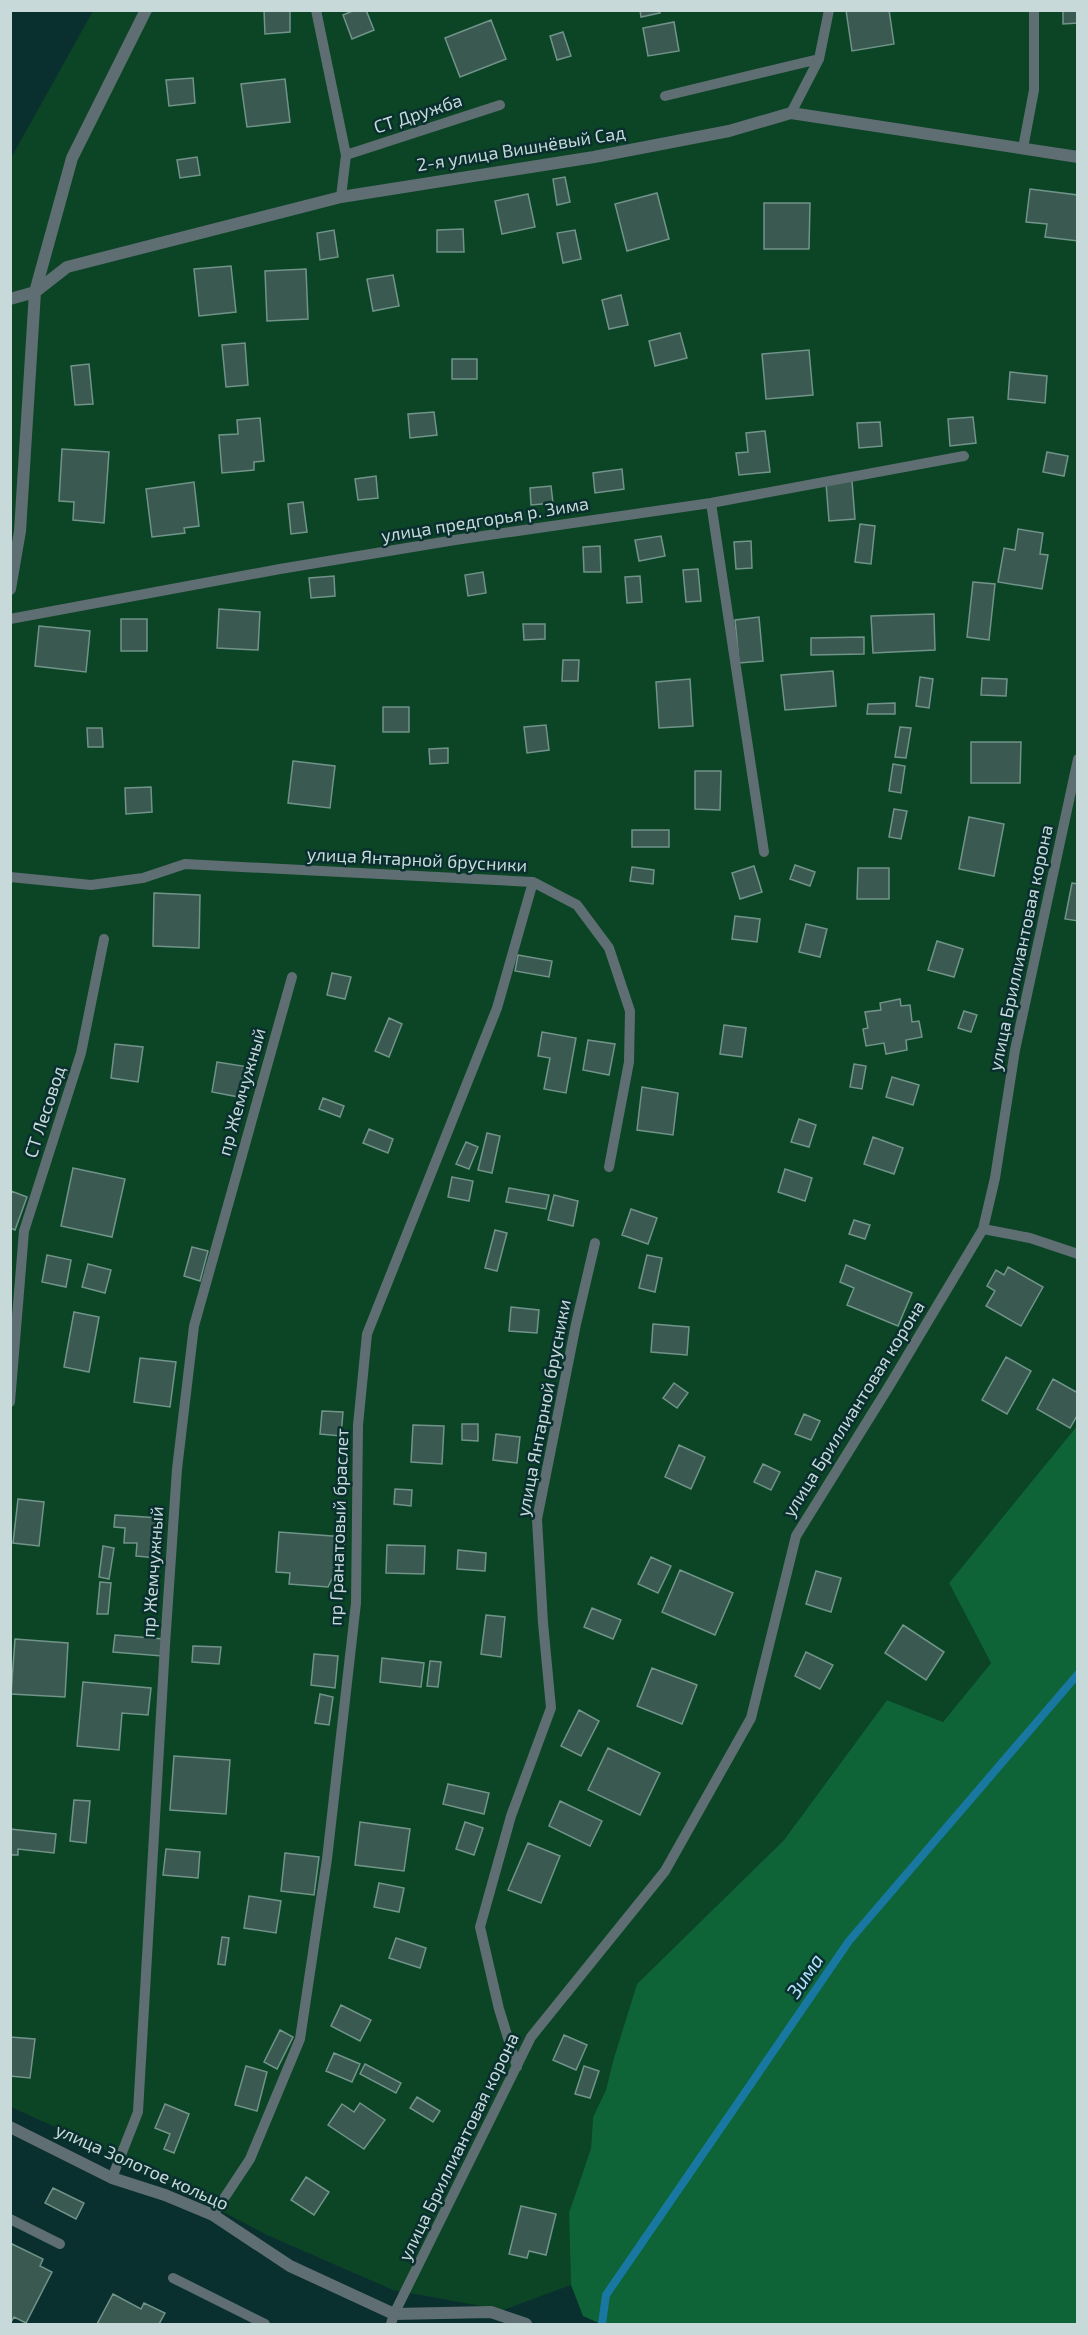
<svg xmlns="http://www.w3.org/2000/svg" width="1088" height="2335" viewBox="0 0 1088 2335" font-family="'Exo 2',sans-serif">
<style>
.green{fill:#0b4526}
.forest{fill:#0e6337}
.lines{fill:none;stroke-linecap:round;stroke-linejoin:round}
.stream{stroke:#1978a1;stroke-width:8}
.building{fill:#3a5a51;stroke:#719389;stroke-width:1.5}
.service{stroke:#5f6e72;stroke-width:10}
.minor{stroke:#5f6e72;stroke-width:12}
.labels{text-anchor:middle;stroke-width:5;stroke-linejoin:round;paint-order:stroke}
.street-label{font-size:18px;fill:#c7dad9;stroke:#0a2f2f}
.water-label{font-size:20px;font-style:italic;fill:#b1e3ff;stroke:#0a2f2f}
</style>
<rect width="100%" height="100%" fill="#0a2f2f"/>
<!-- green -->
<path class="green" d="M93,11H1077V1426L949,1583L991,1663L943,1722L887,1700L784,1840L637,1984L606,2090L593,2117L591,2148L569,2213L571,2285L503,2310L393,2290L267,2235L108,2151L11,2107V158Z"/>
<!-- forest -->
<path class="forest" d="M1077,1426V2324H601L583,2316L571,2285L569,2213L591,2148L593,2117L606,2090L614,2058L637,1984L784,1840L887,1700L943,1722L991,1663L949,1583Z"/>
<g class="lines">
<!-- stream -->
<path class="stream" d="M602,2324L606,2295L849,1941L1078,1674"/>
</g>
<!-- building -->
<path class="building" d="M264,10H290V32L265,34Z
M355,10H366L374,30L352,39L343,15Z
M640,10H659L660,13L641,17Z
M846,10H889L894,44L852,51Z
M1063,10H1078V23L1063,24Z
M491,20L506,59L460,77L445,38Z
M674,22L679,51L648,56L643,28Z
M563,32L571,56L557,60L550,36Z
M193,78L195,103L169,106L166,80Z
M285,79L290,122L247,127L241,84Z
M197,157L200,175L180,178L177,160Z
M565,177L570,202L557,205L553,179Z
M1030,189L1078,195V241L1045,237L1047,224L1026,222Z
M657,193L669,239L627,251L615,204Z
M528,194L535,227L502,234L495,201Z
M764,203H810L809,249H764Z
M463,229L464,252H437V230Z
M334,230L338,257L320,260L317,233Z
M575,230L581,259L563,263L557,233Z
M231,266L236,312L199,316L194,269Z
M306,269L308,319L267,321L265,271Z
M393,275L399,306L373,311L367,279Z
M621,295L628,325L609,329L602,300Z
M680,333L687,358L655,366L649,341Z
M245,343L248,385L226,387L222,345Z
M809,350L813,395L766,399L762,354Z
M452,359H477V379H452Z
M89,364L93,404L75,405L71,366Z
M1010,372L1047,376L1045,403L1008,399Z
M434,412L437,435L410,438L408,414Z
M973,417L976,443L950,446L948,419Z
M260,418L264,461L254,462V470L222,473L219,435L238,434L237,420Z
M880,422L882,446L859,448L857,423Z
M765,431L770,472L739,475L736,453L748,452L746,433Z
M62,449L109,452L104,523L73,520L74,502L59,501Z
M1047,452L1068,456L1064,476L1043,472Z
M622,469L624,489L595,493L593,473Z
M376,476L378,498L358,500L355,479Z
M852,481L855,519L829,521L826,483Z
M194,482L199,526L184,528L185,533L152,537L146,489Z
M551,486L553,503L531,505L530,488Z
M303,502L307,532L291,534L288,504Z
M860,524L875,526L871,564L855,562Z
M1018,529L1043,533L1040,554L1048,555L1042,589L998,582L1004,548L1015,550Z
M661,536L665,556L639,561L635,540Z
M751,541L752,568L736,569L734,542Z
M600,546L601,572H584L583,547Z
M698,569L701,601L686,602L683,570Z
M483,572L486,593L468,596L465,575Z
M334,576L335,596L311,598L309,578Z
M640,576L642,602L627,603L625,577Z
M973,582L995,584L989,640L967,637Z
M219,609L260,612L258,650L217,648Z
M934,614L935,650L873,653L871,616Z
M759,617L763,661L739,663L735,620Z
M121,619H147V651H121Z
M523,624H545V639L524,640Z
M39,626L90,631L86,672L35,666Z
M864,637V654L811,655V638Z
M563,660H579L578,681H562Z
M833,671L836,706L785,710L781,675Z
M920,677L933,679L929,708L916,706Z
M982,678L1007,679L1006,696L981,695Z
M690,679L693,726L659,728L656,682Z
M895,703V714H867L868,704Z
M383,707H409V732H383Z
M546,725L549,750L527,753L524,727Z
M900,727L911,728L906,758L895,757Z
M87,728H102L103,747H88Z
M971,742H1021L1020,783H971Z
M448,748V763L430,764L429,749Z
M293,761L335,766L330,808L288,803Z
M893,764L905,766L901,793L889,791Z
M695,771H721L720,810L695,809Z
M151,787L152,812L126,814L125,788Z
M894,809L907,811L901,839L889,837Z
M969,817L1004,824L994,876L959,869Z
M632,830H669V847H632Z
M795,865L815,872L810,886L790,879Z
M754,866L762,892L740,899L732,873Z
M632,867L654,870L653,884L630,881Z
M858,868H889V899H857Z
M1072,883L1078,884V921L1065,919Z
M154,893L200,895L199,948L153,946Z
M735,916L760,919L757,942L732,939Z
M806,924L827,929L820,957L799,952Z
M937,941L963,949L954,977L928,970Z
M518,955L552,961L549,977L515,971Z
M332,973L351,977L345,999L327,995Z
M900,999L901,1006L910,1005L912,1022L919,1021L922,1037L906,1040L907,1050L886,1054L884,1043L866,1046L863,1029L868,1028L865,1012L881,1010L880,1003Z
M964,1011L977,1015L971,1032L958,1028Z
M389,1018L402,1024L389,1057L375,1051Z
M724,1025L746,1028L742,1057L720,1054Z
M542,1032L576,1038L566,1093L544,1089L550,1058L538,1056Z
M588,1040L615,1044L609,1075L583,1070Z
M115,1044L143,1047L138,1082L111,1078Z
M217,1062L249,1067L244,1098L212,1092Z
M854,1064L866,1066L862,1089L850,1087Z
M892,1077L919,1085L913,1105L886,1097Z
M642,1087L678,1093L673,1135L637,1130Z
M323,1098L344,1106L340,1117L319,1109Z
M799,1119L816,1125L809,1147L791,1142Z
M369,1129L393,1139L388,1153L363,1143Z
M487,1133L500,1136L492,1173L478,1170Z
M873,1137L903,1148L894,1174L864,1164Z
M466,1142L478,1147L469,1169L456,1164Z
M73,1168L125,1179L112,1237L61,1226Z
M785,1169L812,1178L805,1201L778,1192Z
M452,1177L473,1181L469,1201L448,1197Z
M509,1188L549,1195L546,1209L506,1202Z
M11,1191L27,1197L15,1230L10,1228Z
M554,1195L578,1201L573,1226L548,1220Z
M631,1209L657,1218L648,1244L622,1235Z
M854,1220L870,1225L865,1239L849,1234Z
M495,1230L507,1233L497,1271L485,1268Z
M192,1247L208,1251L200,1281L184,1276Z
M47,1255L71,1260L66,1287L42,1282Z
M647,1255L662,1258L655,1292L639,1288Z
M88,1264L111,1270L105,1293L82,1287Z
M846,1265L912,1293L898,1326L847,1305L854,1288L840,1282Z
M1008,1267L1043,1287L1021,1326L986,1306L995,1291L987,1286L996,1270L1004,1275Z
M511,1307L539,1310L537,1333L509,1331Z
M74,1312L99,1317L89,1372L64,1367Z
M653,1324L689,1327L687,1355L651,1352Z
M1006,1357L1031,1371L1007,1414L982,1400Z
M140,1358L176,1362L170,1407L134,1402Z
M1053,1379L1078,1393V1414L1070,1428L1037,1409Z
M674,1383L688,1393L677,1408L663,1398Z
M322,1411L343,1412L341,1436L320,1434Z
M804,1414L820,1421L811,1440L795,1434Z
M462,1424H478V1441L462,1440Z
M413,1425L444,1426L442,1464L411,1462Z
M496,1434L520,1437L517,1463L493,1460Z
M679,1445L705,1457L691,1489L665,1477Z
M763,1464L780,1472L771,1490L754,1482Z
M395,1489L412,1490L411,1506L394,1504Z
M18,1499L44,1502L39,1546L13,1543Z
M115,1515L160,1518L157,1558L136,1556L137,1543H124L125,1528L114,1527Z
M279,1532L345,1537L343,1557L328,1587L289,1584L290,1573L276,1572Z
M387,1545L425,1546L424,1574L386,1573Z
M103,1546L114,1548L109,1579L99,1577Z
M458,1550L486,1553L485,1571L457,1569Z
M651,1557L671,1566L658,1593L638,1584Z
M680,1570L733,1593L715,1635L662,1612Z
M816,1571L841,1578L831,1612L806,1604Z
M100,1582L111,1583L108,1614H97Z
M592,1608L621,1620L613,1639L584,1627Z
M486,1615L505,1617L501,1657L481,1654Z
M903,1625L944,1652L926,1680L885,1653Z
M115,1635L164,1639L162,1656L113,1652Z
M15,1639L68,1643L65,1697L11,1694Z
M193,1646L221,1647L219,1664L192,1662Z
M806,1652L833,1665L820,1689L795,1676Z
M314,1654L338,1656L335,1688L311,1685Z
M382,1658L424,1663L421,1687L380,1682Z
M430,1661L441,1662L438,1687L427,1686Z
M652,1668L697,1685L682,1724L637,1706Z
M83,1682L151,1688L148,1715L122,1713L119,1750L77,1746Z
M320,1694L333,1697L329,1725L315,1723Z
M579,1710L599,1721L581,1756L561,1746Z
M608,1748L660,1773L640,1815L588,1790Z
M174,1756L230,1760L226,1814L170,1810Z
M448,1784L489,1793L484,1814L443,1804Z
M74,1800L90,1801L86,1843L70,1841Z
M560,1801L602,1821L590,1846L549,1826Z
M360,1822L410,1829L404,1871L355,1865Z
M465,1822L483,1828L474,1855L456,1849Z
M10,1829L56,1834L54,1853L18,1849V1855H10Z
M528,1843L560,1856L541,1903L508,1890Z
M166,1849L200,1852L198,1878L163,1875Z
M285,1853L319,1857L314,1895L281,1891Z
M379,1883L404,1888L399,1912L374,1907Z
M249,1896L281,1901L276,1933L244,1928Z
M222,1937L229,1938L225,1965L218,1964Z
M396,1938L426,1948L420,1968L389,1958Z
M341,2005L371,2020L360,2041L331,2026Z
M280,2030L293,2037L277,2069L264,2062Z
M564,2035L587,2045L576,2070L553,2060Z
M10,2037L35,2039L30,2078L10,2076Z
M334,2053L360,2064L352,2082L326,2071Z
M365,2064L401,2083L396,2093L360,2074Z
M246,2066L267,2072L257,2111L235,2105Z
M584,2066L599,2071L590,2098L575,2094Z
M417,2097L440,2111L433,2122L410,2108Z
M360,2103L385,2120L364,2149L328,2125L342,2104L354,2112Z
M165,2104L189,2114L174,2153L164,2149L170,2134L155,2128Z
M306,2177L329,2192L314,2215L291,2200Z
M53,2188L84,2203L76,2219L45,2203Z
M521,2206L556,2214L546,2255L529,2251L527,2258L509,2254Z
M10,2243L43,2259L40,2266L52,2272L26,2323L14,2317L10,2324Z
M113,2294L141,2309L144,2303L165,2313L159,2324H97Z"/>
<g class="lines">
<!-- service -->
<path class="service" d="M316,10L346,155L341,197
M665,96L819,59
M791,113L819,59L829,10
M1023,148L1034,90V10
M346,155L500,105
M711,503L764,852
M10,619L280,569L455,540L711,503L964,456
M10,877L91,885L143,878L185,864L533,882L577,905L609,948L630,1011L629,1062L609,1167
M983,1229L1030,1238L1078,1254
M10,1402L24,1231L81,1053L104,939
M517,2067L499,2009L480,1927L511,1816L551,1708L543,1623L537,1519L576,1324L595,1243
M112,2178L138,2112L165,1645L177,1469L194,1326L292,977
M213,2215L250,2159L300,2039L327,1859L356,1603L358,1425L367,1334L497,1008L533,882
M10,2219L60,2244
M173,2278L265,2324
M391,2324L394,2314L531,2037L665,1871L751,1718L796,1536L888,1388L983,1229L995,1178L1015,1050L1078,759"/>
<!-- minor -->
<path class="minor" d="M10,299L35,292L67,267L341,197L594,157L729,131L791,113L1078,157
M10,589L20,531L35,292L72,158L146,10
M10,2127L112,2178L165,2195L213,2215L290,2266L394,2314L491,2312L526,2324"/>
</g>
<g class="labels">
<!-- street labels -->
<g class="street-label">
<text transform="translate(418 114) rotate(-18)" y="6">СТ Дружба</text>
<text transform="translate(521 149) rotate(-9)" y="6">2-я улица Вишнёвый Сад</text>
<text transform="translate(485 520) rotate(-9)" y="6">улица предгорья р. Зима</text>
<text transform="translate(417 860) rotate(3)" y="6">улица Янтарной брусники</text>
<text transform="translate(1021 948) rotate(-78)" y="6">улица Бриллиантовая корона</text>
<text transform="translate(242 1092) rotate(-74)" y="6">пр Жемчужный</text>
<text transform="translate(45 1112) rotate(-72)" y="6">СТ Лесовод</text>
<text transform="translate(544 1408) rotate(-79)" y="6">улица Янтарной брусники</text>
<text transform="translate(854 1409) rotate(-58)" y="6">улица Бриллиантовая корона</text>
<text transform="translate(339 1527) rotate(-88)" y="6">пр Гранатовый браслет</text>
<text transform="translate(153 1572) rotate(-86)" y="6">пр Жемчужный</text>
<text transform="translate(459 2147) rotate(-64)" y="6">улица Бриллиантовая корона</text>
<text transform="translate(142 2167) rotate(24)" y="6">улица Золотое кольцо</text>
</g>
<!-- water labels -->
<g class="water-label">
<text transform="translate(805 1976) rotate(-56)" y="7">Зима</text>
</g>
</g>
<!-- border -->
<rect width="1088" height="2335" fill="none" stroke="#c7dad9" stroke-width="24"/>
</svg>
